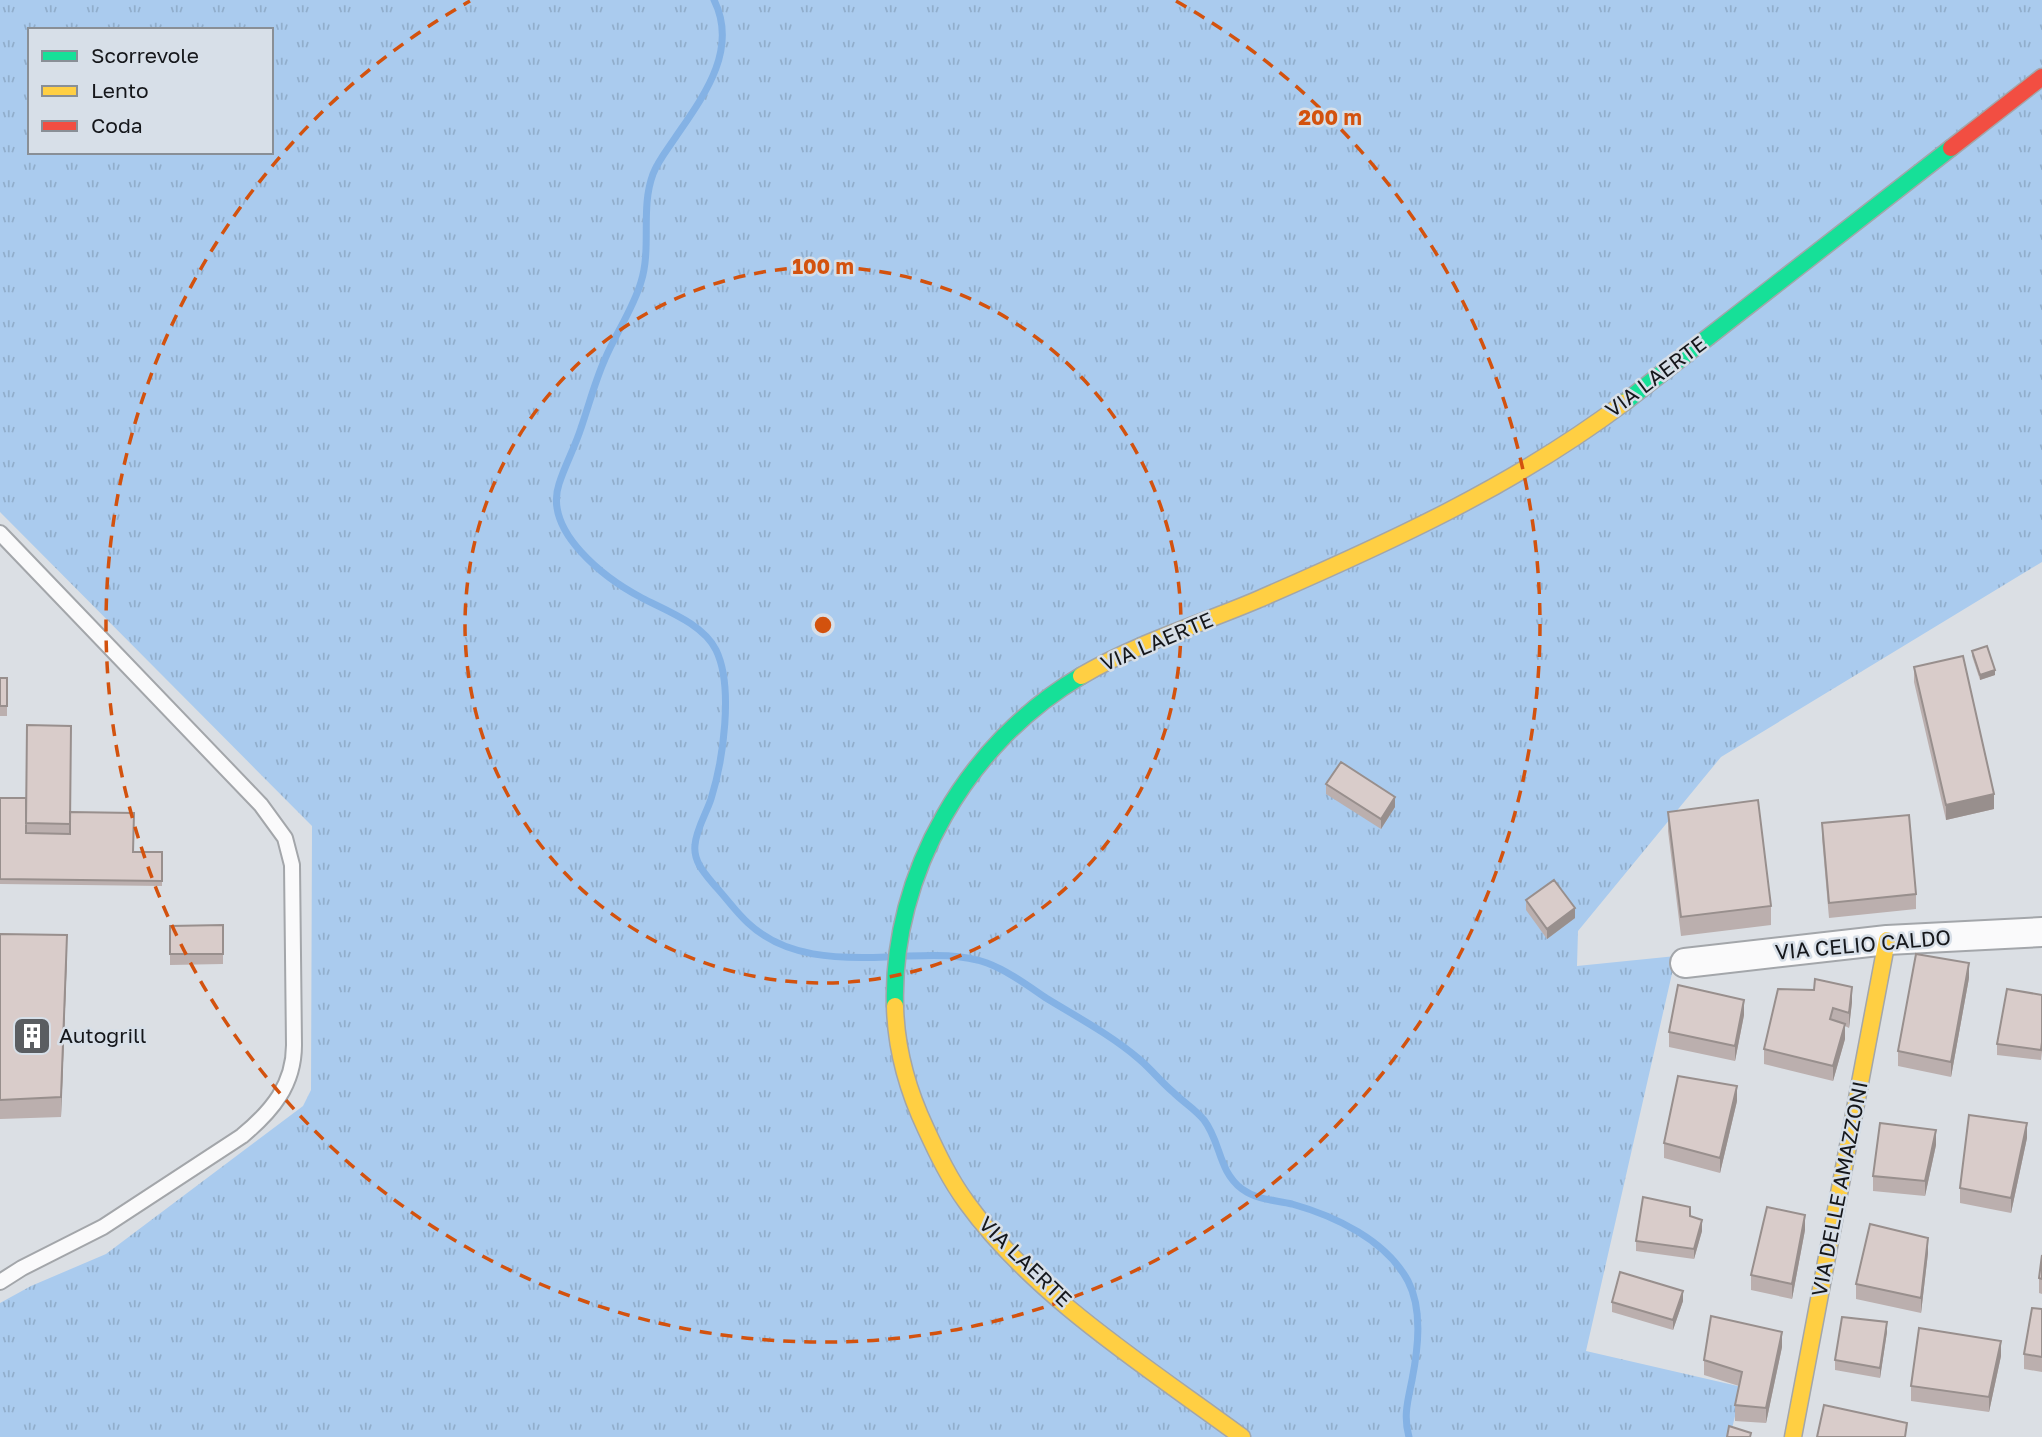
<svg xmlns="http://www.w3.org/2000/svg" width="2042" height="1437" viewBox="0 0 2042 1437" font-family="'Golos Text',sans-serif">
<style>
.grass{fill:url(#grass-tufts);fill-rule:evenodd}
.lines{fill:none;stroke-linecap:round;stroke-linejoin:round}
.stream{stroke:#84b2e5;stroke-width:7}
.lane-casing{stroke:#a3a6aa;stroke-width:18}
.street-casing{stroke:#a3a6aa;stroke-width:32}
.fast-casing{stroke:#a3a6aa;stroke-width:19}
.slow-casing{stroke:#a3a6aa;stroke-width:19}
.jam-casing{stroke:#a3a6aa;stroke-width:19}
.lane{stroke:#fafafb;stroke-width:14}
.street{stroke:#fafafb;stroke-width:28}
.fast{stroke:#16e098;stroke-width:16}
.slow{stroke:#ffcf43;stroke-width:16}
.jam{stroke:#f24e42;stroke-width:16}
.wall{fill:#bbafae}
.shaded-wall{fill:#988f8d}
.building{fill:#d9ccca;stroke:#988f8d;stroke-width:2}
.ring{fill:none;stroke:#d3520e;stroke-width:3.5;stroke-dasharray:12 9}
.labels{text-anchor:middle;stroke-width:5;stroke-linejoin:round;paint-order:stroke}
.street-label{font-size:21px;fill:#15171b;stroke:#d7dfe8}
.poi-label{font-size:21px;fill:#15171b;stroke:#d7dfe8;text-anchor:start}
.centre{fill:#d3520e;stroke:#d7dfe8;stroke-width:3.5}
.ring-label{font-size:21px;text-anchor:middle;font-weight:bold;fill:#d3520e;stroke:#d7dfe8;stroke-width:5;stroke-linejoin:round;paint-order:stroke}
</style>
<defs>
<pattern id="grass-tufts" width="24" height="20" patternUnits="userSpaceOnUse" patternTransform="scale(1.75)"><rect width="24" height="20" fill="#aacbee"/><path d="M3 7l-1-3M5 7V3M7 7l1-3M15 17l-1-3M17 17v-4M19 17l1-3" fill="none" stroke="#91aecc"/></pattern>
</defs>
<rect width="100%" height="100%" fill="#dbdfe4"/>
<!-- grass -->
<path class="grass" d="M0,0H2042V562L1721,757L1578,931L1577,966L1676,956L1586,1351L1742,1387L1730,1437H0V1303L31,1286L106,1254L303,1106L311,1090L312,826L0,512ZM30,30H271V152H30Z"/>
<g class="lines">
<!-- stream -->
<path class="stream" d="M714,0C739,50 703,97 675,138C667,150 658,161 653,174C640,209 652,247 641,282C633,309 616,333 605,359C595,381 589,405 581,428C575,447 565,465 559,484C543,532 606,579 642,598C667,611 703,624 716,650C734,687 723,761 711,799C706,814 696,830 695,845C693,862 706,875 716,887C727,899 736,912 748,923C785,958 838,959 886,957
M908,956C934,955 962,954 987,963C1008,971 1027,985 1046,998C1077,1017 1111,1035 1139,1059C1151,1069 1161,1082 1173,1092C1183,1102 1195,1109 1204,1120C1221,1142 1218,1171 1242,1189C1257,1200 1274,1200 1292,1204C1335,1216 1386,1240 1408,1281C1423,1310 1418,1349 1412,1380C1408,1400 1403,1416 1409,1437"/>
<defs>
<path id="lane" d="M0,533L261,805L285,838L292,865L294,1045C294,1085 272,1111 242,1136L103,1227L22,1268L0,1282"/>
<path id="street" d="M1685,963L1887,940L2042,932"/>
<path id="fast" d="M1625,402L1951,148
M895,1006C891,873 968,742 1081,676"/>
<path id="slow" d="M1081,676C1137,643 1198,625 1257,600C1386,544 1512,487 1625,402
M895,1006C896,1049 908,1091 926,1129C938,1155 950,1180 967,1203C1035,1297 1150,1369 1242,1437
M1793,1437L1887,940"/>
<path id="jam" d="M1951,148L2042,77"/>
</defs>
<!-- lane casing -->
<use href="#lane" class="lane-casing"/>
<!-- street casing -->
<use href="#street" class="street-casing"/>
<!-- fast casing -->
<use href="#fast" class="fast-casing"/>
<!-- slow casing -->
<use href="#slow" class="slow-casing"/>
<!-- jam casing -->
<use href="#jam" class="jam-casing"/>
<!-- lane -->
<use href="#lane" class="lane"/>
<!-- street -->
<use href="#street" class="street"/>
<!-- fast -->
<use href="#fast" class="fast"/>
<!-- slow -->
<use href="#slow" class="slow"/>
<!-- jam -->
<use href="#jam" class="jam"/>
</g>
<!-- wall -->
<path class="wall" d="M1972,651L1995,675L1980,680L1972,656Z
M1914,667L1994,809L1946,820L1914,682Z
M0,678H7V716H0Z
M1326,784L1395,807L1381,829L1326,794Z
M0,798L70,812L133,852H162V886L0,884Z
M1668,812L1771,906V925L1681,936L1668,831Z
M1822,823L1916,894V909L1829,918L1822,838Z
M1526,900L1575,918L1547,939L1526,910Z
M223,925V964L170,965V926Z
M0,934L67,955L61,1117L0,1119Z
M1969,978L1951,1077L1898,1066V1051Z
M1778,989L1852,1002L1849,1028L1845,1026V1039L1833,1081L1764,1064V1049Z
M2042,995V1052L2041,1060L1997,1055V1044Z
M1744,1015L1735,1061L1669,1047V1032Z
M1737,1101L1720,1173L1664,1158V1143Z
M2027,1138L2011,1213L1960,1203V1188Z
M1936,1145L1925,1196L1873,1191V1176Z
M1690,1216L1702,1231L1694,1259L1636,1251V1241Z
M1805,1230L1792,1299L1751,1290V1275Z
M1928,1253L1921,1313L1856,1299V1284Z
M2042,1255V1294L2039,1293V1278Z
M1683,1301L1673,1330L1612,1312V1302Z
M2042,1309V1372L2024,1369V1354Z
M1887,1332L1880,1378L1835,1370V1360Z
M1782,1347L1766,1423L1735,1421V1405L1739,1386L1704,1375V1360Z
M2001,1356L1989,1412L1911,1401V1386Z"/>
<!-- shaded-wall -->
<path class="shaded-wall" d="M1995,670V675L1980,680V675Z
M1994,794V809L1946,820V805Z
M1395,797V807L1381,829V819Z
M1575,908V918L1547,939V929Z
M67,935V955L61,1117V1097Z
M1969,963V978L1951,1077V1062Z
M1852,987V1002L1849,1028V1013Z
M1744,1000V1015L1735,1061V1046Z
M1845,1024V1039L1833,1081V1066Z
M1737,1086V1101L1720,1173V1158Z
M2027,1123V1138L2011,1213V1198Z
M1936,1130V1145L1925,1196V1181Z
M1805,1215V1230L1792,1299V1284Z
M1702,1220V1231L1694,1259V1249Z
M1928,1238V1253L1921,1313V1298Z
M1683,1291V1301L1673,1330V1320Z
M1887,1322V1332L1880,1378V1368Z
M1782,1332V1347L1766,1423V1408Z
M2001,1341V1356L1989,1412V1397Z"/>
<!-- building -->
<path class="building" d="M1987,646L1995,670L1980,675L1972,651Z
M1963,656L1994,794L1946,805L1914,667Z
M0,678H7V706H0Z
M27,725L71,726L70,824L26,823Z
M1341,762L1395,797L1381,819L1326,784Z
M0,798H26V833L70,834V812L134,813L133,852H162V881L0,879Z
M1758,800L1771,906L1681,917L1668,812Z
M1909,815L1916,894L1829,903L1822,823Z
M1554,880L1575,908L1547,929L1526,900Z
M223,925V954H170V926Z
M0,934L67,935L61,1097L0,1100Z
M1916,954L1969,963L1951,1062L1898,1051Z
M1815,979L1852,987L1849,1013L1833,1008L1830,1019L1845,1024L1833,1066L1764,1049L1778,989L1814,990Z
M1678,985L1744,1000L1735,1046L1669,1032Z
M2007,989L2042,995V1042L2041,1050L1997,1044Z
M1678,1076L1737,1086L1720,1158L1664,1143Z
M1969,1115L2027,1123L2011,1198L1960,1188Z
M1880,1123L1936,1130L1925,1181L1873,1176Z
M1643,1197L1690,1207V1216L1702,1220L1694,1249L1636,1241Z
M1767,1207L1805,1215L1792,1284L1751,1275Z
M1870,1224L1928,1238L1921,1298L1856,1284Z
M2042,1255V1279L2039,1278Z
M1620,1272L1683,1291L1673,1320L1612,1302Z
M2032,1308L2042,1309V1357L2024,1354Z
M1711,1316L1782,1332L1766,1408L1735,1405L1742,1372L1704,1360Z
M1842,1317L1887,1322L1880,1368L1835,1360Z
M1919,1328L2001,1341L1989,1397L1911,1386Z
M1824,1405L1907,1423L1905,1437H1817Z
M1729,1426L1751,1433L1750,1437H1727Z"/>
<!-- distance rings -->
<g class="ring">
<circle cx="823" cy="625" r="358"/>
<path d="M1176 1A717 717 0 1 1 470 1"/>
</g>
<!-- icons -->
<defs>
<symbol id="building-square" viewBox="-11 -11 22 22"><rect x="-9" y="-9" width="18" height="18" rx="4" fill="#5a5d61" stroke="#d7dfe8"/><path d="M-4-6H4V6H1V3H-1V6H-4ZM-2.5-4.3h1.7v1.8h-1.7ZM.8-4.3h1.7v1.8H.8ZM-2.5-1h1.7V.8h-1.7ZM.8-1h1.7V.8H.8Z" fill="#fff"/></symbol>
</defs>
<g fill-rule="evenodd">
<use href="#building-square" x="10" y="1014" width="44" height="44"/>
</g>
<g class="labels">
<!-- street labels -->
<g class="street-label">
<text transform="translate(1656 377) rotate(-37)" y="7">VIA LAERTE</text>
<text transform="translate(1157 642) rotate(-23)" y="7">VIA LAERTE</text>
<text transform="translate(1863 945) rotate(-5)" y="7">VIA CELIO CALDO</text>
<text transform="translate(1840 1189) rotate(-79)" y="7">VIA DELLE AMAZZONI</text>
<text transform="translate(1025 1262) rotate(44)" y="7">VIA LAERTE</text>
</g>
<!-- poi labels -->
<g class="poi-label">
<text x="59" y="1043">Autogrill</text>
</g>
</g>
<circle cx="823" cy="625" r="10" class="centre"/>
<g class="ring-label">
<text x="1330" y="125">200 m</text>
<text x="823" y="274">100 m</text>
</g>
<!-- legend -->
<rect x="28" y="28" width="245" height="126" fill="#d7dfe8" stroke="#898f96" stroke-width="2"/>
<rect x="42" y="51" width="35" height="10" fill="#16e098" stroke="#898f96" stroke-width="2"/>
<text x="91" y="63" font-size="21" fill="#15171b">Scorrevole</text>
<rect x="42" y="86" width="35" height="10" fill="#ffcf43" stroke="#898f96" stroke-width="2"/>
<text x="91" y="98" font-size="21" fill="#15171b">Lento</text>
<rect x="42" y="121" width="35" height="10" fill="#f24e42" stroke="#898f96" stroke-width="2"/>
<text x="91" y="133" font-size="21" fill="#15171b">Coda</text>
</svg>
